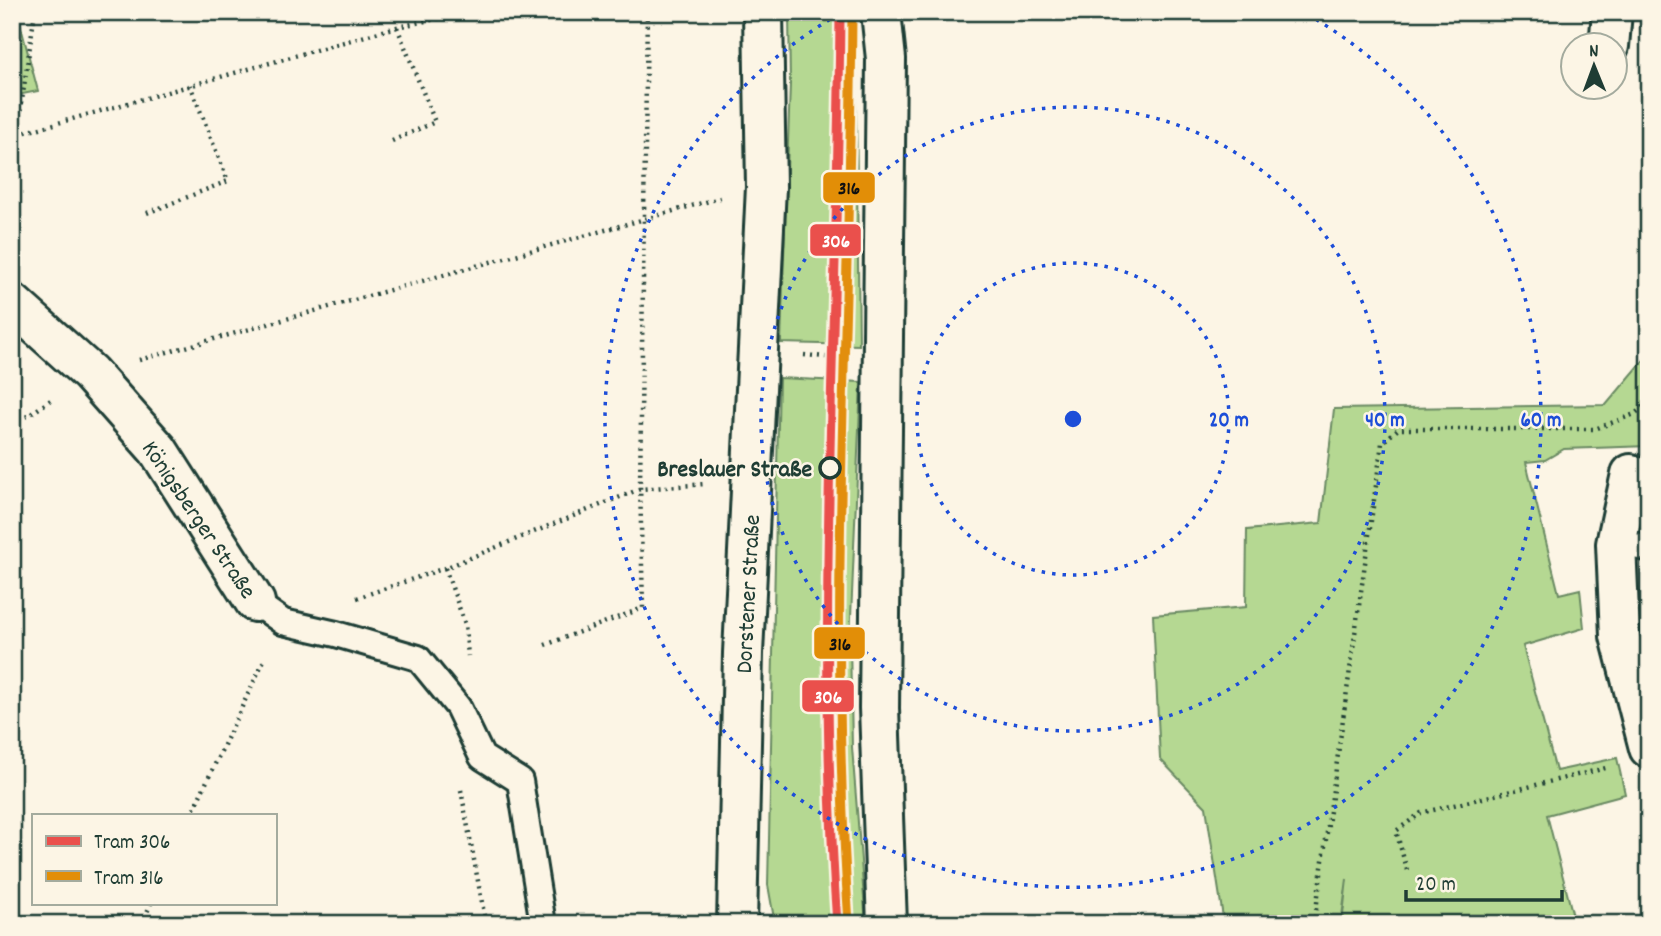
<svg xmlns="http://www.w3.org/2000/svg" width="1661" height="936" viewBox="0 0 1661 936" font-family="Dekko,sans-serif">
<style>
.green{fill:#b5d892;stroke:#6a8a63;stroke-width:2}
.lines{fill:none;stroke-linecap:round;stroke-linejoin:round}
.lane-casing{stroke:#1f3d34;stroke-width:30}
.street-casing{stroke:#1f3d34;stroke-width:44}
.primary-casing{stroke:#1f3d34;stroke-width:44}
.path{stroke:#1f3d34;stroke-width:4.5;stroke-dasharray:2 5;stroke-linecap:butt}
.lane{stroke:#fcf5e5;stroke-width:24}
.street{stroke:#fcf5e5;stroke-width:38}
.primary{stroke:#fcf5e5;stroke-width:38}
.tram-1-casing{stroke:#fcf5e5;stroke-width:14}
.tram-2-casing{stroke:#fcf5e5;stroke-width:14}
.tram-1{stroke:#ea504c;stroke-width:9}
.tram-2{stroke:#e28e07;stroke-width:9}
.ring{fill:none;stroke:#1d4ed8;stroke-width:3.5;stroke-dasharray:3.5 7}
.stop-dot{fill:#fcf5e5;stroke:#1f3d34;stroke-width:3.5}
.labels{text-anchor:middle;stroke-width:5;stroke-linejoin:round;paint-order:stroke}
.stop-label{font-size:24px;font-weight:bold;fill:#1f3d34;stroke:#fcf5e5;text-anchor:end}
.street-label{font-size:24px;fill:#1f3d34;stroke:#fcf5e5}
.centre{fill:#1d4ed8;stroke:#fcf5e5;stroke-width:3.5}
.ring-label{font-size:21px;text-anchor:middle;font-weight:bold;fill:#1d4ed8;stroke:#fcf5e5;stroke-width:5;stroke-linejoin:round;paint-order:stroke}
.line-badge{stroke:#fcf5e5;stroke-width:2.5}
.badge-label{font-size:19px;text-anchor:middle;font-weight:bold;fill:#fff}
.pale-badge-label{font-size:19px;text-anchor:middle;font-weight:bold;fill:#111}
</style>
<rect width="100%" height="100%" fill="#fcf5e5"/>
<filter id="ink" filterUnits="userSpaceOnUse"><feTurbulence type="fractalNoise" baseFrequency=".0143" numOctaves="2"/><feDisplacementMap in="SourceGraphic" scale="14" xChannelSelector="R" yChannelSelector="G"/><feConvolveMatrix kernelMatrix="1 2 1 2 8 2 1 2 1" color-interpolation-filters="sRGB"/></filter>
<g filter="url(#ink)">
<!-- green -->
<path class="green" d="M12,12H17L38,91L12,96Z
M789,12H855L859,345L781,343L790,84Z
M1649,354V446L1564,449L1545,460L1526,462L1559,594L1580,589L1584,628L1523,646L1556,771L1617,758L1625,794L1547,815L1575,924H1342L1347,879L1341,924H1224L1206,807L1160,759L1153,615L1246,607L1247,530L1321,523L1334,409L1606,405Z
M779,378L861,382L850,641L852,747L866,924H775L768,885Z"/>
<g class="lines">
<defs>
<path id="lane" d="M1616,544L1649,548
M255,602L283,622L336,634L418,658L458,707L482,757L520,781L543,924"/>
<path id="street" d="M1609,46L1612,12
M12,303L90,373L158,450L255,602
M1631,474L1616,544L1620,636L1649,748"/>
<path id="primary" d="M881,12L886,59L879,708L887,924
M737,924L743,653L766,187L763,12"/>
</defs>
<!-- lane casing -->
<use href="#lane" class="lane-casing"/>
<!-- street casing -->
<use href="#street" class="street-casing"/>
<!-- primary casing -->
<use href="#primary" class="primary-casing"/>
<!-- path -->
<path class="path" d="M12,136L397,27L469,12
M392,141L435,122L397,27
M12,202L17,134L35,12
M147,213L228,181L190,85
M804,355L837,358
M139,360L720,198
M12,420L28,416L52,399
M445,568L465,624L468,656
M357,598L445,568L640,489L705,484
M545,645L643,608L640,484L647,12
M461,790L486,924
M191,815L265,658
M1407,870L1396,831L1421,813L1606,768
M142,924L151,903
M1314,924L1382,443L1398,429H1595L1635,414L1649,401"/>
<!-- lane -->
<use href="#lane" class="lane"/>
<!-- street -->
<use href="#street" class="street"/>
<!-- primary -->
<use href="#primary" class="primary"/>
<defs>
<path id="tram-1" d="M837,924C815,621 838,316 840,12"/>
<path id="tram-2" d="M849,923C827,620 850,316 852,12"/>
</defs>
<!-- tram-1 casing -->
<use href="#tram-1" class="tram-1-casing"/>
<!-- tram-2 casing -->
<use href="#tram-2" class="tram-2-casing"/>
<!-- tram-1 -->
<use href="#tram-1" class="tram-1"/>
<!-- tram-2 -->
<use href="#tram-2" class="tram-2"/>
</g>
</g>
<!-- distance rings -->
<g class="ring">
<circle cx="1073" cy="419" r="156"/>
<circle cx="1073" cy="419" r="312"/>
<path d="M1307 14A468 468 0 1 1 839 14"/>
</g>
<!-- markers -->
<circle class="stop-dot" cx="830" cy="468" r="10"/>
<g class="labels">
<!-- stop labels -->
<g class="stop-label">
<text x="812" y="476">Breslauer Straße</text>
</g>
<!-- street labels -->
<g class="street-label">
<text transform="translate(200 519) rotate(56)" y="8">Königsberger Straße</text>
<text transform="translate(747 594) rotate(-87)" y="8">Dorstener Straße</text>
</g>
</g>
<circle cx="1073" cy="419" r="10" class="centre"/>
<g class="ring-label">
<text x="1229" y="426">20 m</text>
<text x="1385" y="426">40 m</text>
<text x="1541" y="426">60 m</text>
</g>
<g class="line-badge">
<rect x="822" y="171" width="54" height="33" rx="7" fill="#e28e07"/>
<rect x="809" y="223" width="53" height="34" rx="7" fill="#ea504c"/>
<rect x="813" y="626" width="53" height="34" rx="7" fill="#e28e07"/>
<rect x="801" y="679" width="54" height="34" rx="7" fill="#ea504c"/>
</g>
<g class="badge-label">
<text x="836" y="247">306</text>
<text x="828" y="703">306</text>
</g>
<g class="pale-badge-label">
<text x="849" y="194">316</text>
<text x="840" y="650">316</text>
</g>
<!-- margin -->
<rect width="1661" height="936" fill="none" stroke="#fcf5e5" stroke-width="42"/>
<rect x="21" y="21" width="1619" height="894" fill="none" stroke="#1f3d34" stroke-width="2.5" filter="url(#ink)"/>
<!-- legend -->
<rect x="32" y="814" width="245" height="91" fill="#fcf5e5" stroke="#a4ab9e" stroke-width="2"/>
<rect x="46" y="836" width="35" height="10" fill="#ea504c" stroke="#a4ab9e" stroke-width="2"/>
<text x="94" y="848" font-size="21" fill="#1f3d34">Tram 306</text>
<rect x="46" y="871" width="35" height="10" fill="#e28e07" stroke="#a4ab9e" stroke-width="2"/>
<text x="94" y="884" font-size="21" fill="#1f3d34">Tram 316</text>
<!-- north arrow -->
<g transform="translate(1594 66) rotate(359)"><circle r="33" fill="#fcf5e5" stroke="#a4ab9e" stroke-width="2"/>
<path d="M0-5L12 26L0 18L-12 26Z" fill="#1f3d34"/>
<text y="-10" font-size="19" font-weight="bold" text-anchor="middle" fill="#1f3d34">N</text>
</g>
<!-- scale -->
<path d="M1406 890v10h156v-10" fill="none" stroke="#1f3d34" stroke-width="3.5"/>
<text x="1416" y="890" font-size="21" fill="#1f3d34" stroke="#fcf5e5" stroke-width="5" paint-order="stroke">20 m</text>
</svg>
